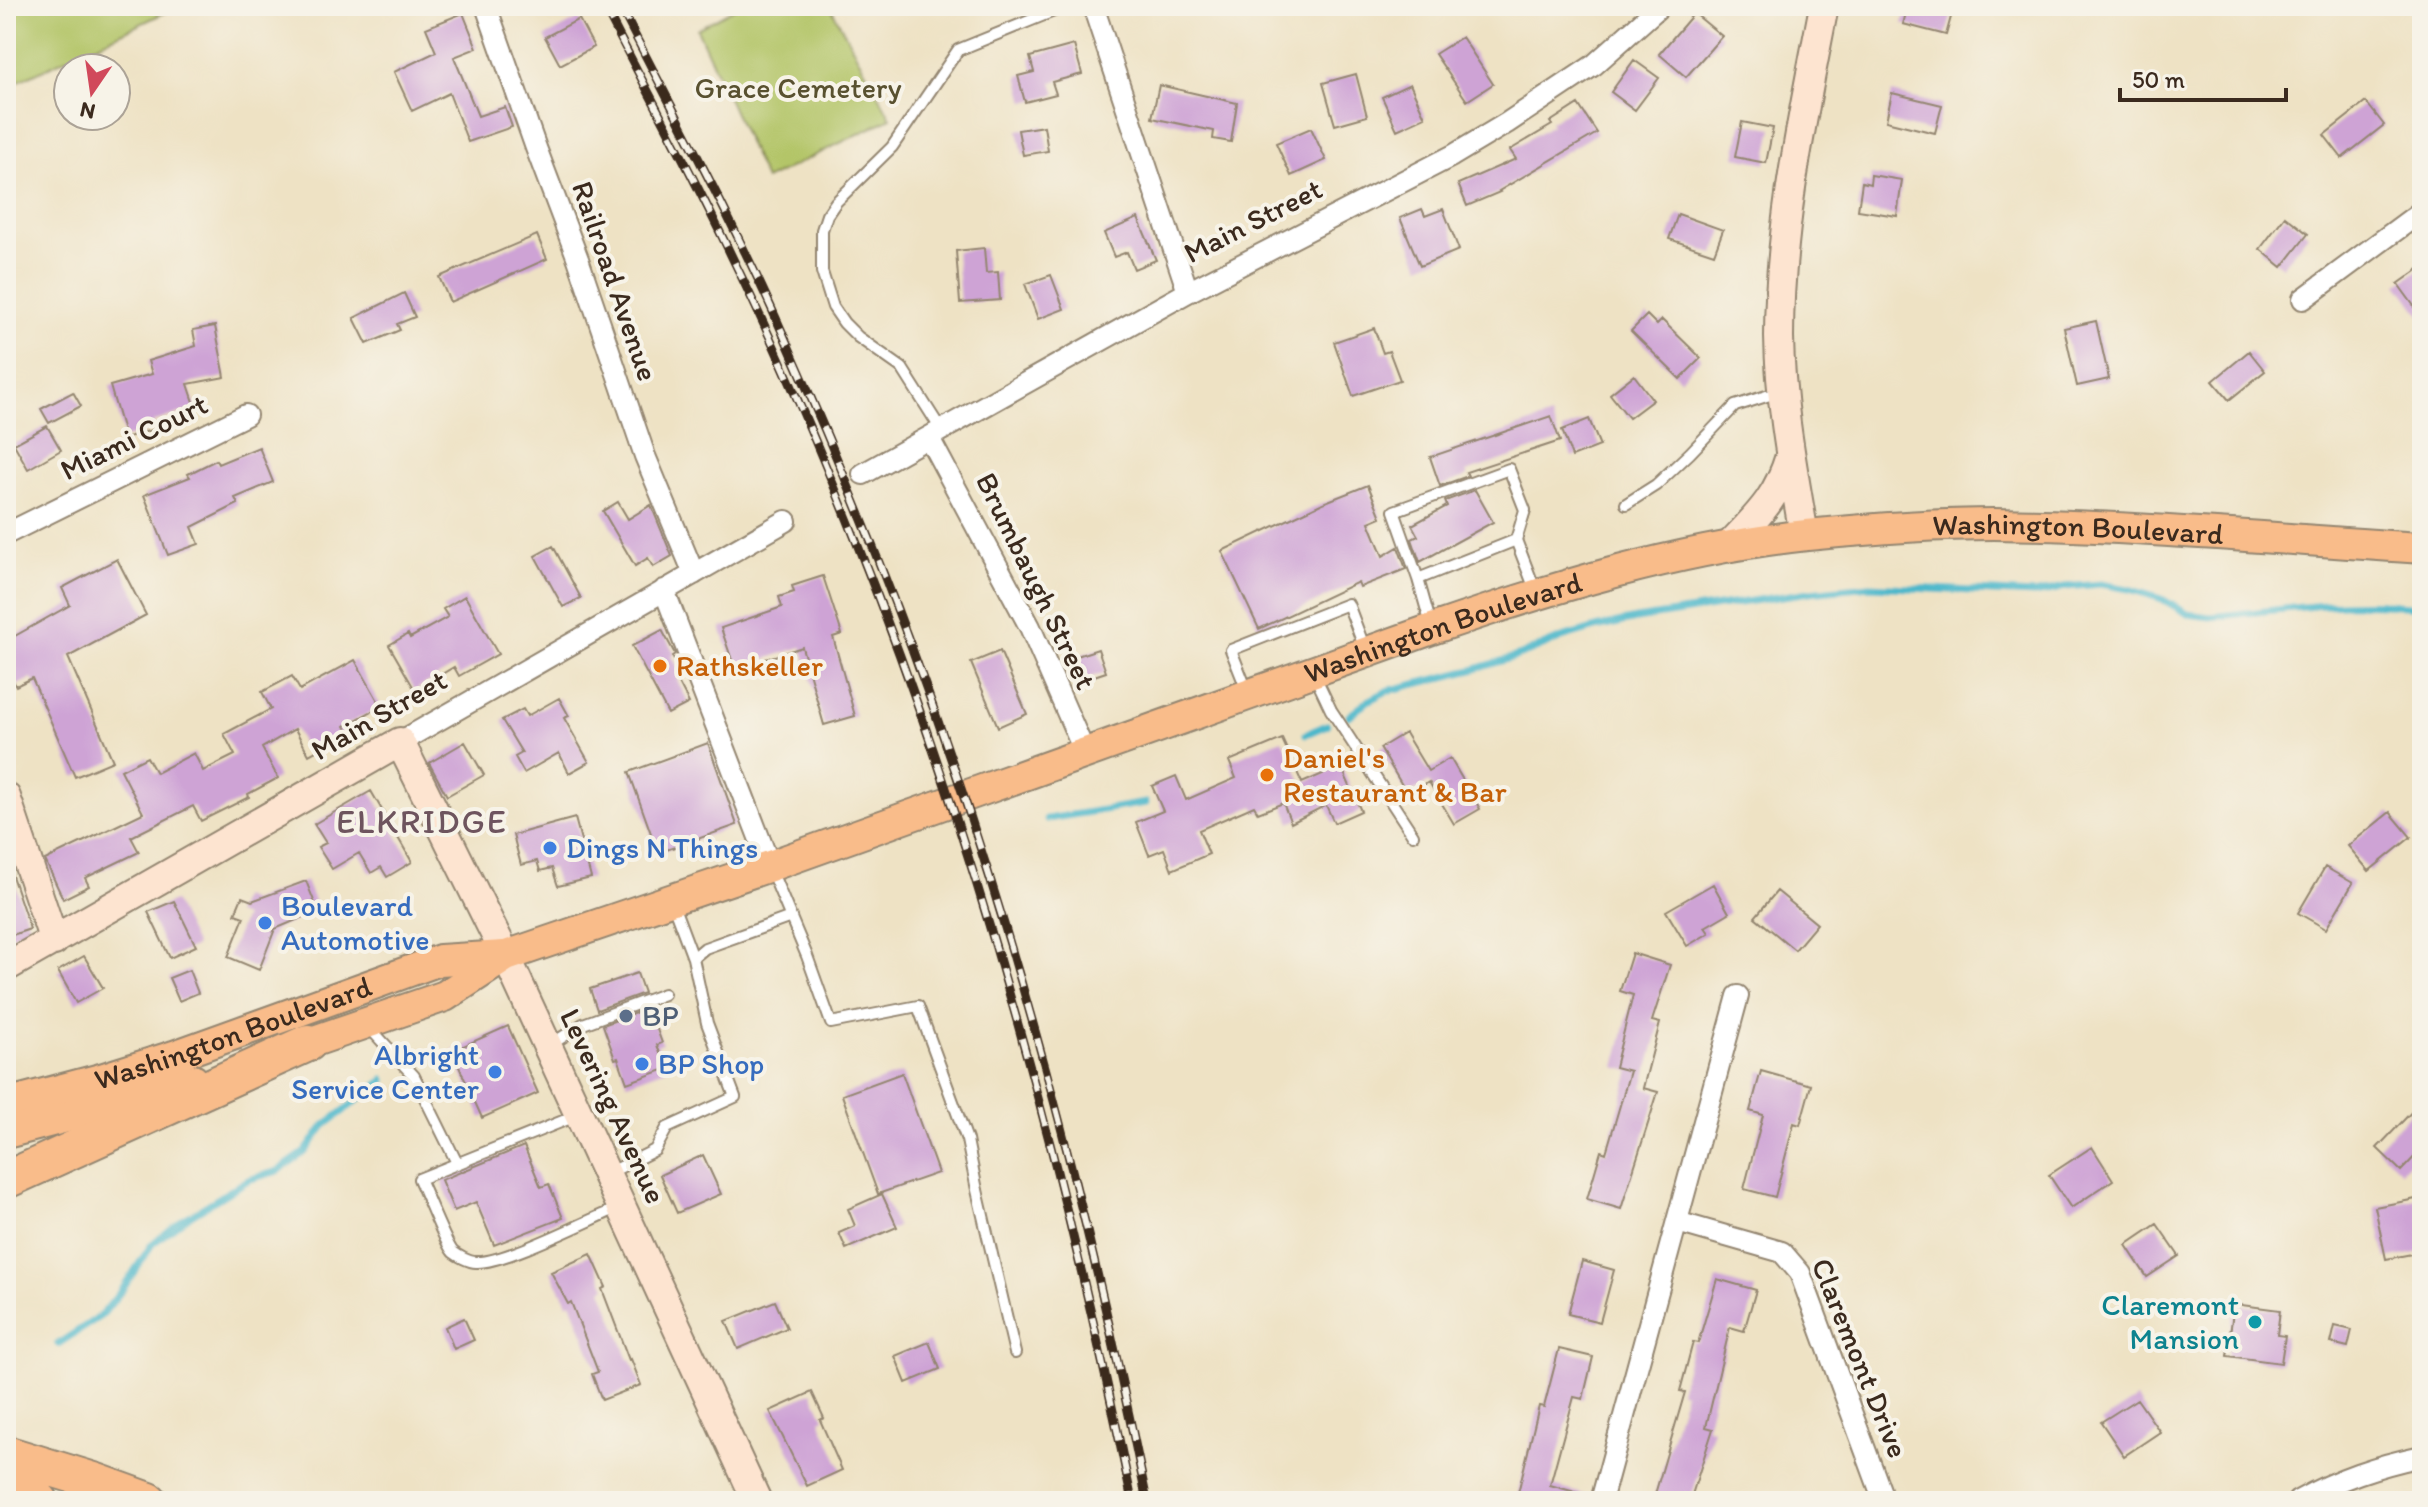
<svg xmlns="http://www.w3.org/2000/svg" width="2428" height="1507" viewBox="0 0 2428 1507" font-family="Itim,sans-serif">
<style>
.green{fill:#b3c568;stroke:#777843;stroke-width:2}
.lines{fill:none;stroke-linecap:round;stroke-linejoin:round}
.stream{stroke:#4eb8cb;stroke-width:7}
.building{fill:#cea3d5}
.lane-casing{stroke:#948671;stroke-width:14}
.street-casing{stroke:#948671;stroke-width:24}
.secondary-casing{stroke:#948671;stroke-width:32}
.primary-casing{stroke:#948671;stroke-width:34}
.highway-casing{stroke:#948671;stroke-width:40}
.lane{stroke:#fff;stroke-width:10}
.street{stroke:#fff;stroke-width:20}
.secondary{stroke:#fde4d0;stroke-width:28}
.primary{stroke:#f9bc8a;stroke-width:30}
.highway{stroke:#f9bc8a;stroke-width:36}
.rail-casing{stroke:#3b2a1e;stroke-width:9}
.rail{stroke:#f7f3e8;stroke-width:6;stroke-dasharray:18;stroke-linecap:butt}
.food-dot{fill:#e8710a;stroke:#f7f3e8;stroke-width:3}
.shop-dot{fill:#3f7fe0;stroke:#f7f3e8;stroke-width:3}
.service-dot{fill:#5c6f8a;stroke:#f7f3e8;stroke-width:3}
.culture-dot{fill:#0f9aa8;stroke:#f7f3e8;stroke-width:3}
.labels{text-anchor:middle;stroke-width:8;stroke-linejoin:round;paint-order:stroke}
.park-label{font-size:30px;fill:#595130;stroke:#f7f3e8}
.street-label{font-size:30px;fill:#3b2a1e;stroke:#f7f3e8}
.food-label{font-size:30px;fill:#c56008;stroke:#f7f3e8;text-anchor:start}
.shop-label{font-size:30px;fill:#366cbe;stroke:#f7f3e8;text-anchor:start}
.service-label{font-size:30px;fill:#4e5e75;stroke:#f7f3e8;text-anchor:start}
.culture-label{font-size:30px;fill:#0d838f;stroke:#f7f3e8;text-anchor:end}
.quarter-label{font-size:34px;letter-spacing:2px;fill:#6e545e;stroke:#f7f3e8}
</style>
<rect width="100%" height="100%" fill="#f7f3e8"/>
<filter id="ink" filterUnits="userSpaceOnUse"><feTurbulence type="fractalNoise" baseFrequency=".0125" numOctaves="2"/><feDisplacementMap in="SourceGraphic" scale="16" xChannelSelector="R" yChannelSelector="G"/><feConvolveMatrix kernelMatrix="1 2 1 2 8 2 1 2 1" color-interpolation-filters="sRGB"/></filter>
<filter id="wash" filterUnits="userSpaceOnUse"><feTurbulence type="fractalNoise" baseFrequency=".006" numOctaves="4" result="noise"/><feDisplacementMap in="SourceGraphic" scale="32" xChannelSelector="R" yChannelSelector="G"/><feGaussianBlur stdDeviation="1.8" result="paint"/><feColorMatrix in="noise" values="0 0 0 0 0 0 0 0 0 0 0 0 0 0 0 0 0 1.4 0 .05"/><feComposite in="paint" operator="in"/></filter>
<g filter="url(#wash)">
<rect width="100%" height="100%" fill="#eee2c4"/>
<!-- green -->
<path class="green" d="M6,6H179L6,87Z
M739,6H830L891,118L765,180L697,29Z"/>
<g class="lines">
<!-- stream -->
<path class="stream" d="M1349,716L1368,701L1387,691L1472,670L1521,655L1562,638L1596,628L1636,619L1809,592L1870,586L2035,594L2065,587L2101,584L2129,589L2162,599L2188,614L2210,617C2279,611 2353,596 2422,608
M1306,734L1327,725
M1047,819L1146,803
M58,1344L102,1315L124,1287L152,1244L183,1220L248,1180L278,1171L305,1152L324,1126L384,1080"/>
</g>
<g id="blocks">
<!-- building -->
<path class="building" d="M1908,6H1954L1946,35L1903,24Z
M463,13L477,48L454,57L478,116L505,107L512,127L468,142L449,93L412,111L394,72L436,52L426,28Z
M1694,13L1722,36L1686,77L1659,54Z
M579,19L594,47L560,65L545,37Z
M1462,37L1493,84L1467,101L1435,54Z
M1074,45L1082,74L1052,82L1056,94L1025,102L1018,76L1034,72L1030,57Z
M1634,60L1659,78L1635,110L1611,92Z
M1356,74L1367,116L1335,125L1323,83Z
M1410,84L1425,117L1397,130L1382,97Z
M1159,85L1237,103L1231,142L1213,139L1214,131L1152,118Z
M1892,93L1942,105L1935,133L1886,121Z
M2366,102L2384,125L2342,158L2324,135Z
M1578,104L1597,133L1499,191L1500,192L1467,206L1458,184L1516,159L1510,150L1552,125L1550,122Z
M1742,122L1773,128L1766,163L1735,157Z
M1044,126L1048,151L1023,155L1018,130Z
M1311,128L1326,160L1291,176L1276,143Z
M1871,175L1902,180L1897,216L1858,210L1862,182L1870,184Z
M1422,209L1425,216L1443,209L1459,250L1420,266L1400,218Z
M1678,214L1723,230L1714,254L1669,239Z
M2285,216L2308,234L2282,267L2260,249Z
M1138,218L1156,260L1134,269L1127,252L1114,257L1104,233Z
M537,235L547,259L450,302L439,277Z
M984,248L986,273L998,272L1000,300L960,303L956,251Z
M2422,267V317L2398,284Z
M1051,275L1064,309L1038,319L1025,284Z
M404,293L415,317L397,324L400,330L367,344L354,318Z
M1647,315L1657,325L1662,320L1701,358L1680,379L1631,331Z
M2096,321L2109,379L2077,386L2064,328Z
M215,326L225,377L188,384L196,408L153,422L155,429L125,438L110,386L152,374L148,361L196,346L193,330Z
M1374,328L1383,353L1389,351L1400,380L1353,396L1334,342Z
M2249,351L2265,371L2229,400L2213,381Z
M1634,375L1653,400L1629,418L1610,394Z
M73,392L81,406L49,423L41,409Z
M1551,416L1560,441L1466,472L1468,476L1440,486L1430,457Z
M1589,419L1600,446L1572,457L1562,430Z
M47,426L61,450L28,469L14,444Z
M259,447L273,482L235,498L238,504L192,527L199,544L168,555L144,495L190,477L188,474L216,460L218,464Z
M1368,485L1381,517L1369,522L1383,556L1398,547L1406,569L1360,587L1358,582L1259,629L1222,551L1323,503Z
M1475,490L1493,522L1420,562L1412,539L1418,536L1412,525L1447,506L1445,501Z
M618,502L628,519L651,505L672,556L653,567L648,558L635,566L603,511Z
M553,546L581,598L563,607L535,556Z
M117,559L146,615L68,657L113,761L75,777L32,678L16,686L6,668V641L70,605L62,588Z
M823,576L842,634L833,637L855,716L824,725L802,647L735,669L721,628L782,607L779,597L794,592L792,586Z
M465,596L498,654L459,676L454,667L415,690L389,645L408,634L410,638L448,617L443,609Z
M662,630L675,654L672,656L683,677L677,680L689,703L668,714L632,646Z
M1098,649L1106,672L1076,682L1068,659Z
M1000,651L1027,714L998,727L971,663Z
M355,660L381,706L345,726L349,733L309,755L295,729L262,748L278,778L248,794L249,797L201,821L193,806L131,837L139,852L85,878L89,886L63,899L45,860L143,813L121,770L147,757L156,773L194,753L203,771L235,755L224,734L271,709L262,692L292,676L300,690Z
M559,698L569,716L564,718L589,762L569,773L559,753L524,773L515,757L522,753L502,720L523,709L527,716Z
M1405,733L1428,771L1450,758L1480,809L1454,824L1429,782L1408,795L1380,748Z
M1282,739L1302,783L1341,766L1361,811L1334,823L1326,805L1291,823L1283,803L1258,813L1254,806L1199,830L1209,854L1172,870L1164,849L1149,855L1136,822L1163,811L1152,786L1176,776L1186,800L1236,778L1229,761Z
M465,742L484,775L447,796L429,763Z
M708,743L737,825L658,853L629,772Z
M371,791L412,862L387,877L381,867L371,873L359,853L332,869L318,847L326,843L314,824Z
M2390,812L2411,837L2369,871L2348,846Z
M575,818L591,878L558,886L552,868L540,871L537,861L521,865L513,835Z
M6,867H9L30,929L6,937Z
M2325,867L2353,883L2326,929L2298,913Z
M306,881L318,911L275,929L259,970L228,957L244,917L235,914L242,897L252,901Z
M1713,884L1729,913L1705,927L1709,933L1687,946L1666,911Z
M1777,891L1817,924L1795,950L1755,917Z
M174,901L196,946L170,958L148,912Z
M1632,953L1670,965L1652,1021L1660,1023L1643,1088L1658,1092L1621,1209L1587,1199L1601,1151L1606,1153L1630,1071L1615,1067L1633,995L1620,991Z
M84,956L103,988L76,1003L58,971Z
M189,970L198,993L179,1001L169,978Z
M637,973L644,993L597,1010L590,989Z
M649,1008L662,1043L657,1045L666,1069L627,1083L618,1058L615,1059L603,1025Z
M508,1026L538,1093L482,1118L452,1051Z
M1761,1071L1811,1085L1800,1125L1794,1123L1775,1197L1744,1189L1763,1115L1750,1111Z
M902,1073L938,1173L878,1194L842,1095Z
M2422,1101V1149L2401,1171L2377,1148Z
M524,1146L541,1187L549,1184L563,1218L494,1245L476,1202L454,1211L441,1180Z
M2092,1147L2113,1180L2071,1208L2049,1175Z
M703,1155L721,1194L677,1213L660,1175Z
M882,1194L897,1227L846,1249L839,1233L855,1226L848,1209Z
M2416,1199L2422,1230V1252L2386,1259L2375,1207Z
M2157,1224L2179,1256L2147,1277L2126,1245Z
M591,1254L606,1287L602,1289L629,1360L631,1359L641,1385L602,1400L592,1374L598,1372L571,1302L568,1304L551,1272Z
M1582,1261L1614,1270L1600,1322L1568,1314Z
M1717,1279L1756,1290L1744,1331L1730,1327L1706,1427L1713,1429L1690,1501H1653L1685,1392L1680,1391L1693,1342L1698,1343Z
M775,1301L787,1328L738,1349L726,1321Z
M2234,1304L2280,1310L2277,1335L2285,1336L2281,1363L2227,1356Z
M464,1318L474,1340L454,1349L445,1327Z
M2335,1326L2352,1330L2348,1347L2331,1343Z
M929,1342L940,1369L906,1383L895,1356Z
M1559,1349L1593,1357L1583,1399L1574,1397L1550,1485L1586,1495L1585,1501H1516L1539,1406L1544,1407Z
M812,1392L824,1418L820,1420L842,1470L807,1486L770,1411Z
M2137,1399L2160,1432L2124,1456L2101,1422Z"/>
</g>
</g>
<g filter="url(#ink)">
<use href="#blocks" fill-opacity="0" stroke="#948671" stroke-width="2"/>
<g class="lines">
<defs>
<path id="lane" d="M942,431L902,368L858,337L844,323L833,307L822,272V230L827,215L836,202L892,147L958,50L1066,6
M1626,504L1656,485L1690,453L1735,406L1779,392
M1418,579L1394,511L1509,469L1525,510L1516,540
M1431,625L1418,579L1516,540L1536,592
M1314,674L1331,710L1413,835
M1248,693L1231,650L1348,604L1365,649
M771,870L807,956L831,1023L918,1006L967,1140L977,1190L1015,1353
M693,958L705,948L791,917
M367,1025L414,1076L457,1163
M550,1045L583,1024L664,994
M578,1115L419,1179C426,1193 445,1243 453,1252C458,1256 469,1262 476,1262C503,1264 591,1219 620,1207
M609,1173L655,1150L667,1128L735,1097L707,1023L693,958L672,902"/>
<path id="street" d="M486,6L536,148L578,259L645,456L694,574
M1093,6L1188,292
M2303,299L2422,211
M929,438L1030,627L1085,753
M863,474L1188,292L1452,156L1507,123L1594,65L1660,6
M6,534L246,415
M664,590L770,866
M400,742L786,521
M1677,1222L1782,1252L1800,1273L1884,1501
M1601,1501L1738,996
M2298,1501C2339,1478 2376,1466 2422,1456"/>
<path id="secondary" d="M1804,535C1793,470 1780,403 1779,337C1779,225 1803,116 1824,6
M1728,547C1758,515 1777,499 1790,456
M6,797L54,941
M6,967L400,742L506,956L757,1501"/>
<g id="primary">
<path id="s1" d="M288,1050L445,996L506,956L770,866L1432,629C1554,587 1678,549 1807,535C1868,529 1931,524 1994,524C2136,526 2280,539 2422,548"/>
<path id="s2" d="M6,1104L101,1079L174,1056L440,960L504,956"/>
<path d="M6,1133L131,1100L193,1080"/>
</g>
<path id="highway" d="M6,1180L308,1043
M6,1454L94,1481L149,1501
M6,1491L40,1501"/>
</defs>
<!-- lane casing -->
<use href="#lane" class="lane-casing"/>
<!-- street casing -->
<use href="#street" class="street-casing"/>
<!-- secondary casing -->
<use href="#secondary" class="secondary-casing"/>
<!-- primary casing -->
<use href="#primary" class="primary-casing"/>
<!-- highway casing -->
<use href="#highway" class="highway-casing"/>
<!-- lane -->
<use href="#lane" class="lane"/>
<!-- street -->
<use href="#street" class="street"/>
<!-- secondary -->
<use href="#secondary" class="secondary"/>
<!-- primary -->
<use href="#primary" class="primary"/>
<!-- highway -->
<use href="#highway" class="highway"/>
<defs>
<path id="rail" d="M604,6C646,89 691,171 731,255C777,349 818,445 856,541C980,851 1065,1175 1132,1501
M620,6C677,118 737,228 787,343C831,442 873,544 911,646C1014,924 1088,1211 1147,1501"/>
</defs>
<!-- rail casing -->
<use href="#rail" class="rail-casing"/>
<!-- rail -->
<use href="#rail" class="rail"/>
</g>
</g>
<!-- markers -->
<g class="food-dot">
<circle cx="660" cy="666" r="8"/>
<circle cx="1267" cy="775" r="8"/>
</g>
<g class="shop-dot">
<circle cx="550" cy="848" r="8"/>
<circle cx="265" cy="923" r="8"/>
<circle cx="642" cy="1064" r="8"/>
<circle cx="495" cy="1072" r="8"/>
</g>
<circle class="service-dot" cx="626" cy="1016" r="8"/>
<circle class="culture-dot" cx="2255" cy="1322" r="8"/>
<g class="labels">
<!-- park labels -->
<g class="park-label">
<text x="798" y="98">Grace Cemetery</text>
</g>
<!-- street labels -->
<g class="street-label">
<text transform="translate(1253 221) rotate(-27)" y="10">Main Street</text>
<text transform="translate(615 281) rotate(71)" y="10">Railroad Avenue</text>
<text transform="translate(134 437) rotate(-26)" y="10">Miami Court</text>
<text dy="10" stroke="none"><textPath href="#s1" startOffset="1880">Washington Boulevard</textPath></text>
<text transform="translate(1036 581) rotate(64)" y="10">Brumbaugh Street</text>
<text dy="10" stroke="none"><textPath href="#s1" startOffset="1232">Washington Boulevard</textPath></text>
<text transform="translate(379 715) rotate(-30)" y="10">Main Street</text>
<text dy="10" stroke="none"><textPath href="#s2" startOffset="238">Washington Boulevard</textPath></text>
<text transform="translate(613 1106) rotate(65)" y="10">Levering Avenue</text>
<text transform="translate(1860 1358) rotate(68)" y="10">Claremont Drive</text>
</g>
<!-- food labels -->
<g class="food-label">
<text x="676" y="676">Rathskeller</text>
<text x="1283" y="768">Daniel's<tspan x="1283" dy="34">Restaurant &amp; Bar</tspan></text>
</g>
<!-- shop labels -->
<g class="shop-label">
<text x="566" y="858">Dings N Things</text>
<text x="281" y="916">Boulevard<tspan x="281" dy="34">Automotive</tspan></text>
<text x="479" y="1065" text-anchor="end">Albright<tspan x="479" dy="34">Service Center</tspan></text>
<text x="658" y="1074">BP Shop</text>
</g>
<!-- service labels -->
<g class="service-label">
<text x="642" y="1026">BP</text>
</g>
<!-- culture labels -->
<g class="culture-label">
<text x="2239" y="1315">Claremont<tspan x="2239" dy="34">Mansion</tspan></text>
</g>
<!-- quarter labels -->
<g class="quarter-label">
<text x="422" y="833">ELKRIDGE</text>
</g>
</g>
<!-- margin -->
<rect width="2428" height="1507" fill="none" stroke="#f7f3e8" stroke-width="32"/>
<!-- north arrow -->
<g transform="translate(92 92) rotate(193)"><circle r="38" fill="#f7f3e8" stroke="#aca397" stroke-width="2"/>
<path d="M0-6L14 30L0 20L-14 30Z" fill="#d1495b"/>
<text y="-12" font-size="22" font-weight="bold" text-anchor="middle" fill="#3b2a1e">N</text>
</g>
<!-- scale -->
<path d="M2120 88v12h166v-12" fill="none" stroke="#3b2a1e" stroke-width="4"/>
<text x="2132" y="88" font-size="24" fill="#3b2a1e" stroke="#f7f3e8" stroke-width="6" paint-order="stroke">50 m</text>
</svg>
